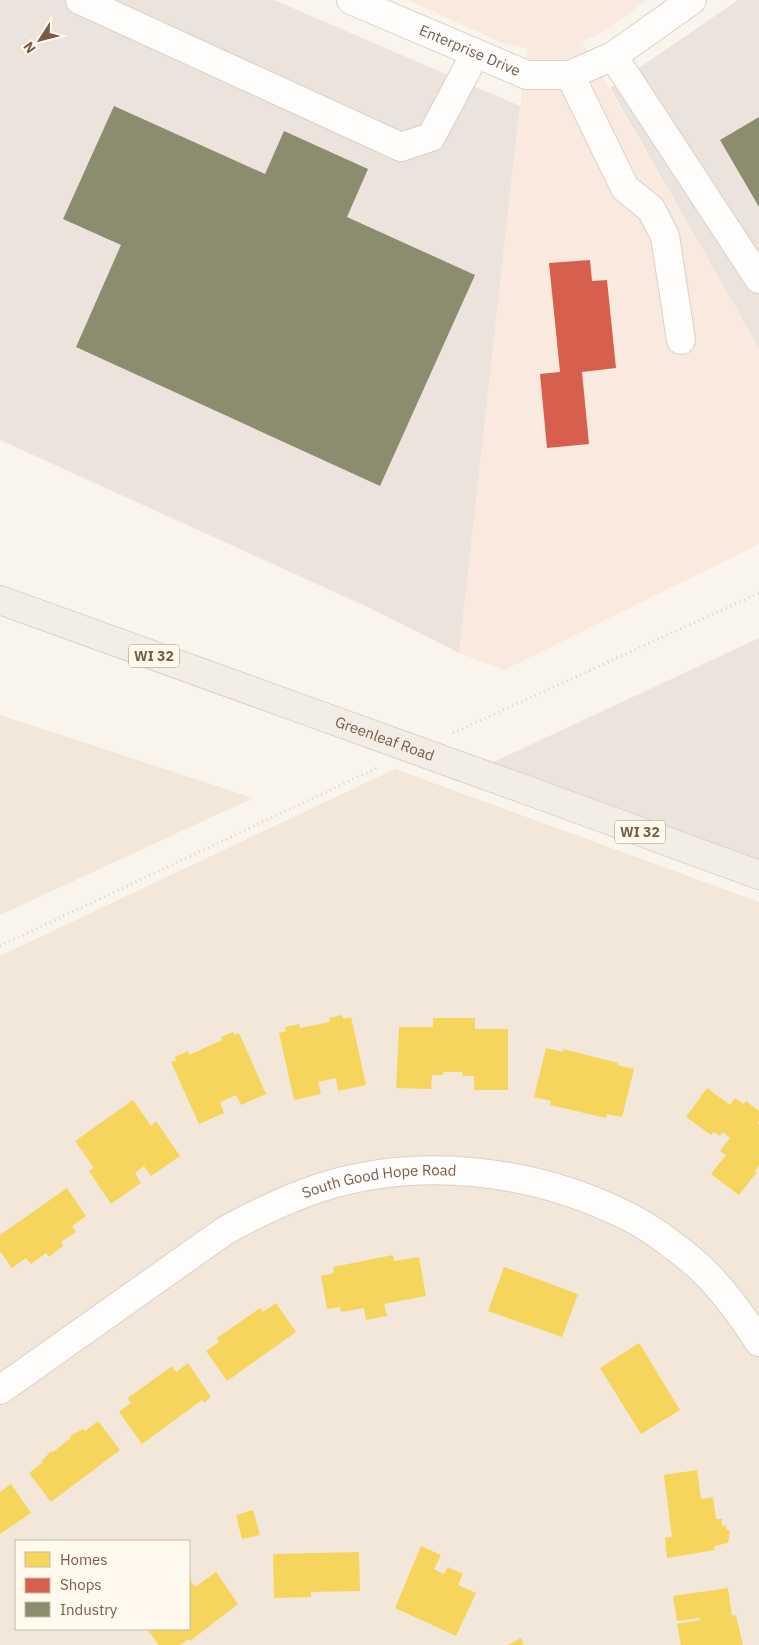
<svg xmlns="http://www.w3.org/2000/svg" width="759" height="1645" viewBox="0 0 759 1645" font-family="'IBM Plex Sans',sans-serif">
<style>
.residential{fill:#f2e7d9;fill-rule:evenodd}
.commercial{fill:#f9e9df}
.industrial{fill:#ece4dc}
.homes{fill:#f6d55c}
.shops{fill:#d6604d}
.industry{fill:#8c8c6e}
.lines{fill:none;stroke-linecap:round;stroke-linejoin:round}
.minor-casing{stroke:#d8d1ca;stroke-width:30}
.major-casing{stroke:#dad1c9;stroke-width:30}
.path{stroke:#dbd3cd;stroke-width:3;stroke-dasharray:1 4;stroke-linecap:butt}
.minor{stroke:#fefdfc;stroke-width:28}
.major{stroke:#f3eee5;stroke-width:28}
.major-bridge-casing{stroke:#dad1c9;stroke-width:30;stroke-linecap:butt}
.major-bridge{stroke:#f3eee5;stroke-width:28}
.labels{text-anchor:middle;stroke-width:5;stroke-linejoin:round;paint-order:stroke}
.shield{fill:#fff9ee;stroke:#a28a7a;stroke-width:1}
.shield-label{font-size:14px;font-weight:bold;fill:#7a5b48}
.street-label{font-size:15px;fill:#7a5b48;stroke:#fff9ee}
</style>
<rect width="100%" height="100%" fill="#f9f4ec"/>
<!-- residential -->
<path class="residential" d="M0,715L253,798L0,915Z
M395,769L759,902V1645H0V956ZM16,1541H189V1629H16Z"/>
<!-- commercial -->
<path class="commercial" d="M408,0H647L605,31L582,42L759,348V544L504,670L459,653L527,48L505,44Z"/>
<!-- industrial -->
<path class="industrial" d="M0,0H274L520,106L459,653L363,605L0,440Z
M738,0H759V348L610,88Z
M759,638V875L474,771Z"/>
<!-- homes -->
<path class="homes" d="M342,1015L343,1019L351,1017L366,1085L338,1091L336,1078L318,1082L321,1094L294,1100L279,1033L286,1031L285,1027L299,1024L300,1028L330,1022L329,1018Z
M433,1018H475V1029H508V1090H474V1076H463L462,1072H443V1075H432L431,1089L396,1088L399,1027H433Z
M233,1032L235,1035L239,1033L266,1094L241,1105L236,1095L220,1102L224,1113L199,1124L171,1062L176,1060L175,1057L188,1051L189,1055L222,1040L221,1037Z
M546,1048L563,1052V1049L618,1063L617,1065L634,1069L622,1117L607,1114L606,1118L550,1105L551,1101L534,1097Z
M707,1088L730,1105L735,1098L743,1104L746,1101L759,1111V1121L757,1123L759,1125V1165L755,1171L757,1172L739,1195L711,1174L726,1155L720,1151L730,1138L723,1132L720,1136L714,1132L711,1135L686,1117Z
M133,1100L151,1126L156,1121L180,1156L151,1176L144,1166L135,1173L141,1183L111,1204L89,1171L94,1168L75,1141Z
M67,1188L86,1216L72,1226L76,1232L61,1242L63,1246L49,1257L46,1253L31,1264L26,1258L12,1268L0,1251V1235Z
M393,1255L394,1261L419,1257L426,1296L384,1304L387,1316L366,1320L364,1308L341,1312L340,1307L327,1309L321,1276L334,1273L333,1267Z
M504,1267L578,1294L562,1337L488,1311Z
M276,1303L296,1332L227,1381L206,1351L219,1342L217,1338L260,1308L263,1312Z
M639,1343L680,1410L641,1434L600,1368Z
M188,1363L211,1397L204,1403L202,1400L142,1444L119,1412L131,1403L128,1398L172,1366L176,1372Z
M98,1421L120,1450L51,1502L29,1473L43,1462L41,1461L48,1455L47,1454L52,1451L53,1452L71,1438L70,1436L83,1429L85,1431Z
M697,1470L701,1499L713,1497L716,1519H722V1526L726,1525V1529L730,1531L728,1543L714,1546L715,1550L667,1558L665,1538L672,1537L664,1475Z
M11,1484L31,1513L0,1534V1492Z
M253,1510L260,1535L242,1539L236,1515Z
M421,1546L441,1555L434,1569L444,1574L448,1567L463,1574L458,1585L476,1593L456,1636L395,1608Z
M359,1552L360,1591L311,1592V1597L274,1598L273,1554Z
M216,1572L238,1604L190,1641L189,1639L180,1645H159L147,1629H189V1578L195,1587Z
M728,1588L732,1615L733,1616L736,1615L743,1645H681L677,1624L700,1620V1618L677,1621L673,1596Z
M521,1638L524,1645H508Z"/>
<!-- shops -->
<path class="shops" d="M590,260L592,281L607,280L616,368L582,372L589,444L547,448L540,374L560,372L549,263Z"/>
<!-- industry -->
<path class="industry" d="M114,106L265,174L284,131L368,169L347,217L475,275L380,486L76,347L121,245L63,219Z
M759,117V207L720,140Z"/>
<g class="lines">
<defs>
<g id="minor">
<path d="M80,0L401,147L431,137L475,54"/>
<path id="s1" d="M351,0L527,75H570L613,56L692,0"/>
<path d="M613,56L759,279"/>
<path d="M570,75L625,188L651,209L665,236L681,340"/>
<path id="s2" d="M0,1390L226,1230C256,1214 286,1199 319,1188C418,1156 530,1169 623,1214C649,1226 673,1245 695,1263C720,1285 741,1314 759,1342"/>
</g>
<path id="major" d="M0,600L299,708
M521,788L759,875"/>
</defs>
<!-- minor casing -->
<use href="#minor" class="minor-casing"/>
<!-- major casing -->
<use href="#major" class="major-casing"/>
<!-- path -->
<path class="path" d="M453,733L759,593
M0,946L379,767"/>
<!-- minor -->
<use href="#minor" class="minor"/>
<!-- major -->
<use href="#major" class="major"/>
<defs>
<g id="major-bridge">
<path id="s3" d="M299,708L521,788"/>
</g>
</defs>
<!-- major-bridge casing -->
<use href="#major-bridge" class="major-bridge-casing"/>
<!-- major-bridge -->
<use href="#major-bridge" class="major-bridge"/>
</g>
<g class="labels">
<!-- shield labels -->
<g class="shield">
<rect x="129" y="644.5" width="50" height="23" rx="4"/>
<rect x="615" y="820.5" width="50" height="23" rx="4"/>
</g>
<g class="shield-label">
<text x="154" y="661">WI 32</text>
<text x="640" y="837">WI 32</text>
</g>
<!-- street labels -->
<g class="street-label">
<text dy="5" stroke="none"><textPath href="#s1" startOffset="129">Enterprise Drive</textPath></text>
<text dy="5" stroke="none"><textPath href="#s3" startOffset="91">Greenleaf Road</textPath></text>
<text dy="5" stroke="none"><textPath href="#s2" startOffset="440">South Good Hope Road</textPath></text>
</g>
</g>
<!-- legend -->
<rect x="15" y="1540" width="175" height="90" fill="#fff9ee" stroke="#cabaac"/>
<rect x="25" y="1552" width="25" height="15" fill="#f6d55c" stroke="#cabaac"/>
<text x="60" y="1565" font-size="15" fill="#7a5b48">Homes</text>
<rect x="25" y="1578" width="25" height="15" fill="#d6604d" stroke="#cabaac"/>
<text x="60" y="1590" font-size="15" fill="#7a5b48">Shops</text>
<rect x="25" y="1602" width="25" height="15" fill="#8c8c6e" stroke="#cabaac"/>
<text x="60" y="1615" font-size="15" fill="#7a5b48">Industry</text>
<!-- north arrow -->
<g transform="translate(40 40) rotate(234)" stroke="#fff9ee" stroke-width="4" paint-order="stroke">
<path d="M0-4L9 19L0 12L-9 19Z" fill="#7a5b48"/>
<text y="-8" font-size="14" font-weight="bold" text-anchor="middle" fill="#7a5b48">N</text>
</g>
</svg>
